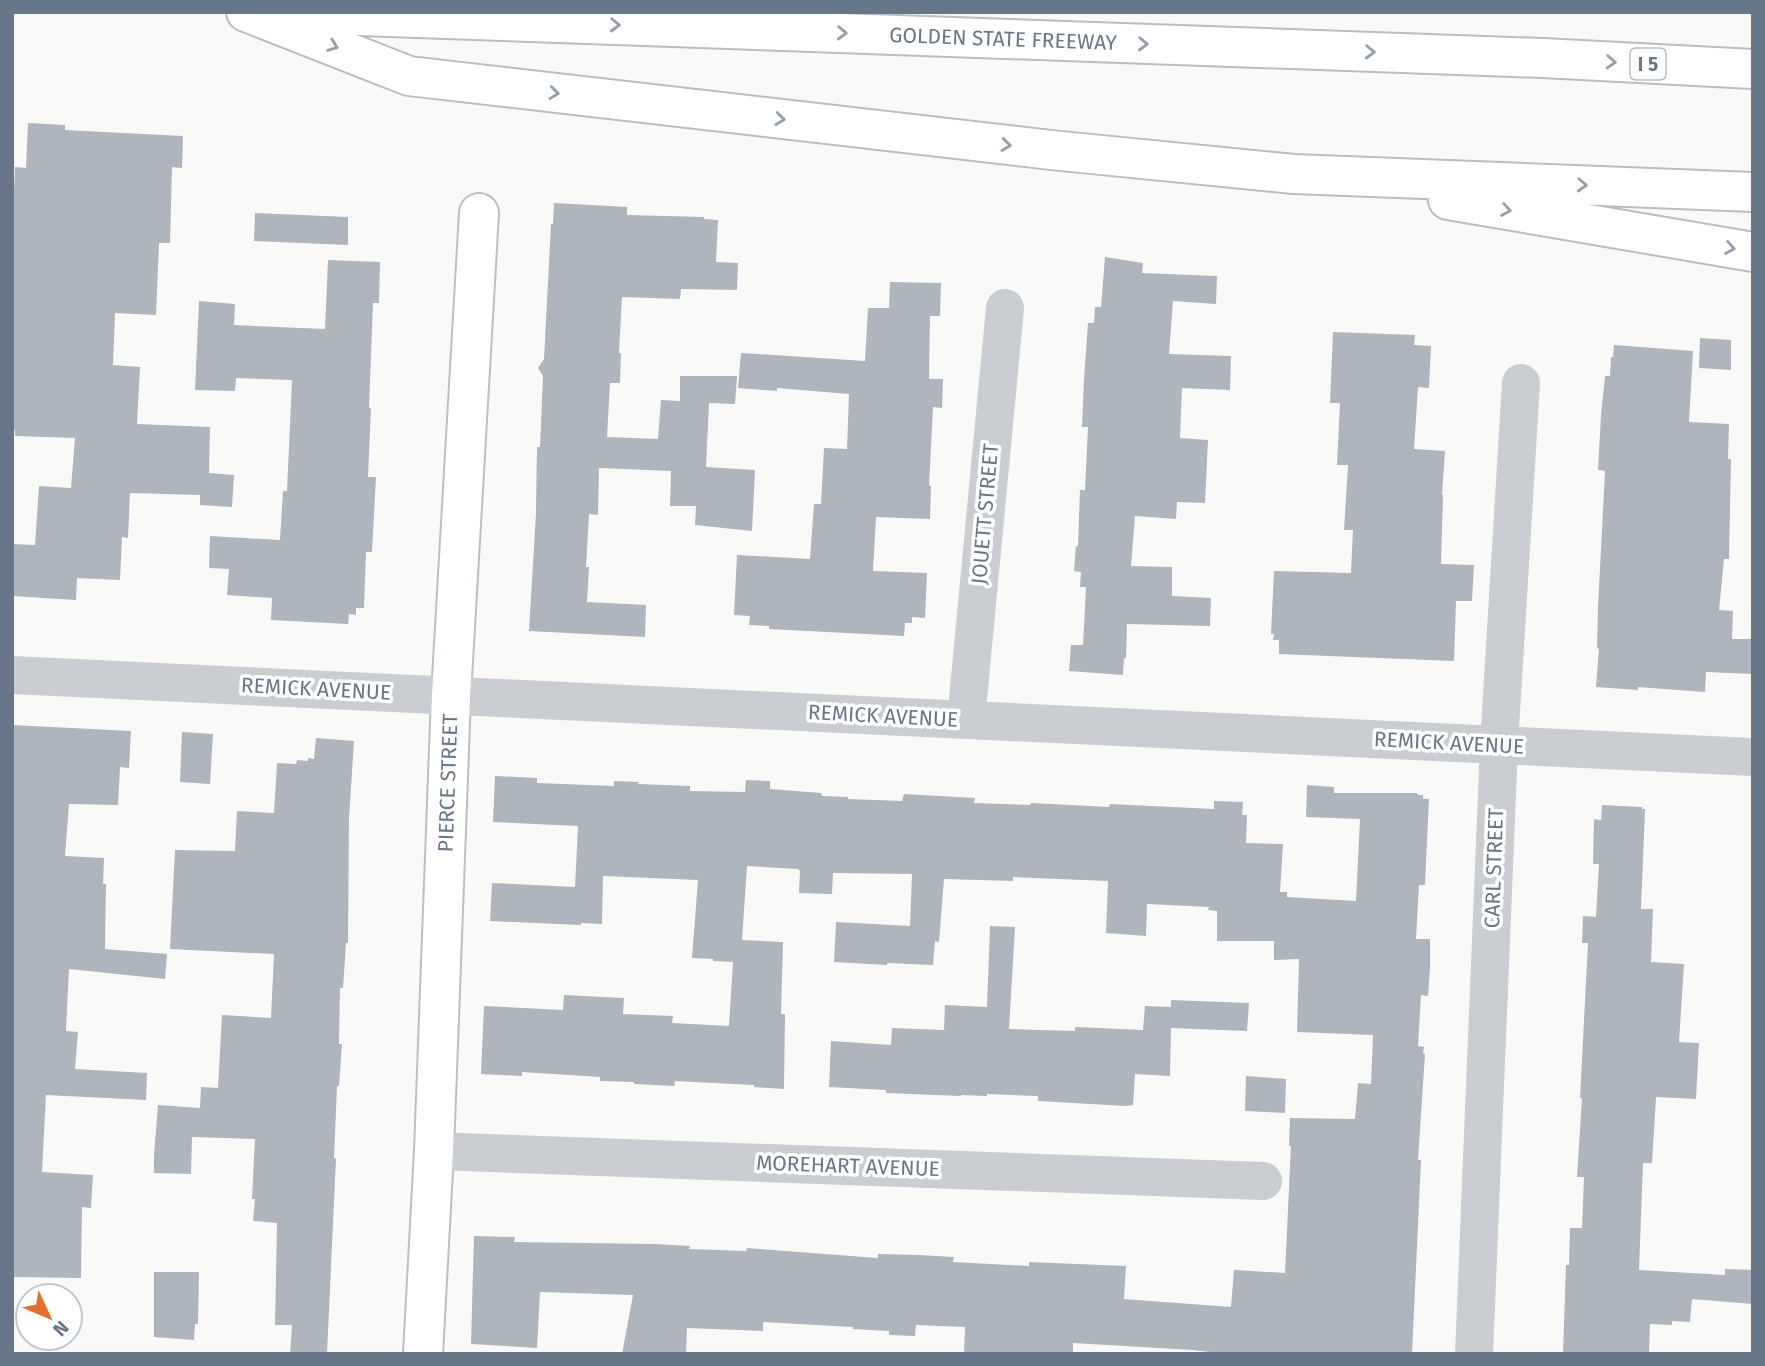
<svg xmlns="http://www.w3.org/2000/svg" width="1765" height="1366" viewBox="0 0 1765 1366" font-family="'Fira Sans',sans-serif">
<style>
.building{fill:#aeb5bc}
.lines{fill:none;stroke-linecap:round;stroke-linejoin:round}
.secondary-casing{stroke:#bcc0c5;stroke-width:42}
.highway-casing{stroke:#babdc1;stroke-width:42}
.street{stroke:#cacdd1;stroke-width:38}
.secondary{stroke:#fff;stroke-width:38}
.highway{stroke:#fff;stroke-width:38}
.oneway{stroke:#959fac}
.labels{text-anchor:middle;stroke-width:7;stroke-linejoin:round;paint-order:stroke}
.shield{fill:#fff;stroke:#959fac;stroke-width:2}
.shield-label{font-size:19px;font-weight:bold;fill:#687689}
.street-label{font-size:21px;fill:#687689;stroke:#fff}
</style>
<rect width="100%" height="100%" fill="#f9faf7"/>
<!-- building -->
<path class="building" d="M28,123L65,125V130L183,136L182,168L172,167L170,243H159L156,315L115,313L113,365L140,367L137,424L210,427L209,473L234,475L232,507L200,505V495L130,493L128,538L122,537L120,580L77,578L76,600L12,596V544L35,545L39,486L71,488L75,438L15,436V430H12V242L15,167L26,168Z
M554,203L627,207V215L704,217V219L718,220L716,262L738,263L737,290L681,289L680,299L622,297L619,353H621L620,383H610L607,437L658,439L661,400L680,401V376H737L735,404L709,403L706,467L755,470L752,531L695,525L696,506H670L671,471L599,468L598,515L589,514L586,567H589L587,602L646,605L645,637L529,631L536,513L537,447H540L543,376L538,368L544,359L551,224H553Z
M255,213L348,217V245L254,241Z
M1105,257L1143,263L1142,273L1217,276L1216,304L1173,301L1169,354L1231,356L1230,390L1182,388L1180,438L1208,440L1205,503L1177,502L1176,519L1135,516L1131,566L1172,567V596L1211,598L1210,626L1127,624L1126,658H1124L1123,675L1069,671L1071,645H1083L1086,587H1080L1081,572L1074,571L1076,546H1078L1080,490H1085L1088,427H1082L1084,379L1088,323H1094L1095,307H1101Z
M328,260L380,262L379,303H373L369,408H371L368,477H376L372,552H366L364,608H356V615L349,614L348,624L271,620L272,598L227,595L229,569L209,568L210,536L280,540L283,491H287L292,380L236,378L235,391L195,390L199,301L235,304L234,325L325,329Z
M890,282L941,283L940,316H930L929,379H943L942,408L933,407L929,486H931L930,519L876,517L873,571L927,573L925,618L912,617V623H905L904,636L769,629V626L749,625L750,616L734,615L737,555L810,559L814,504H821L824,448L847,449L849,394L777,388V391L738,388L741,353L865,361L868,308H889Z
M1333,332L1415,335L1414,345L1431,346L1429,388L1418,387L1414,449L1445,451L1442,495H1443L1441,564L1474,565L1472,601H1456L1454,661L1279,654V640H1273L1274,634H1271L1274,571L1351,573L1353,530H1344L1348,465H1337L1340,403H1330Z
M1700,338L1731,340V370L1699,368Z
M1614,345L1693,351L1689,422L1729,424L1728,459H1731L1729,559H1724L1719,610L1733,611L1732,639H1753V674L1706,672L1705,692L1638,687V690L1596,687L1599,648L1597,649L1598,607L1605,471L1598,470L1601,415L1605,376H1610L1611,357H1613Z
M12,725L131,731L129,768L120,767L118,805L69,804L65,856L104,858L103,884H106L105,949L167,954L165,979L69,969L66,1031L78,1032L75,1069L147,1073L146,1100L46,1095L42,1172L93,1175L91,1208L82,1207L81,1278L12,1277Z
M182,732L213,734L210,784L180,782Z
M316,738L354,741L349,819L348,943H346L343,988H340L339,1044H342L339,1086H337L334,1159L336,1158L327,1354H290L292,1325H275L277,1223L253,1221L255,1199H252L255,1139L192,1137L191,1174L154,1173V1155L158,1105L200,1108L201,1087L218,1088L222,1015L271,1018L274,954L170,949L175,850L235,851L237,811L274,813L277,763L296,764L297,760L308,761V758L314,759Z
M495,776L537,778V783L614,786V781L639,782L638,784L690,786V791L745,792L746,780L770,781V789L821,793L822,796L848,797V799L902,801L904,794L975,798L974,803L1030,805L1031,803L1109,807L1110,804L1214,809V801L1243,802L1242,815H1247L1246,843L1283,844L1280,892H1287V897L1356,901L1360,819L1306,817L1307,785L1334,787V793H1417L1418,795H1423V799H1429L1425,885H1419L1416,939H1430V968L1428,996L1421,995L1418,1046L1424,1047L1423,1053L1425,1054L1418,1160H1421L1412,1354H1225L1193,1350L1073,1343V1354H964L965,1327L916,1325L915,1336L889,1335V1331L853,1329V1327L763,1322V1331L687,1328L686,1354H622L633,1295L540,1292L537,1348L471,1344L474,1236L515,1237L514,1242L655,1244L690,1246L689,1249L746,1251L747,1248L878,1258V1254L919,1255L954,1257L953,1262L1029,1266V1262L1126,1266L1124,1299L1231,1307L1234,1270L1285,1273L1291,1146H1289L1290,1118L1355,1119L1358,1083L1371,1084L1373,1035L1297,1032L1299,959L1274,960V941H1217V911L1208,910L1209,907L1147,904L1146,936L1106,933L1108,881L1013,877V881L944,879L939,942L935,941L933,965L887,963V965L834,962L836,922L910,926L912,874L833,873L832,894L799,893L800,871L798,869L747,866L742,940L783,942L781,1014H785L784,1089L754,1087V1085L675,1081L674,1086L634,1084V1082L600,1081V1077L522,1072V1076L481,1074L484,1006L563,1010L564,995L624,998L623,1014L673,1016L672,1023L729,1026L733,962L713,961V959L692,958L698,880L603,876L602,924L581,923V925L490,921L492,883L575,887L578,826L493,822Z
M1602,805L1642,807V809H1645L1641,909H1653L1651,962L1684,964L1679,1042L1699,1043L1696,1099L1656,1097L1652,1163H1643L1639,1270L1725,1275V1269L1753,1270V1304L1692,1299L1690,1322L1672,1321V1325L1650,1324L1649,1354H1563L1566,1265H1569L1570,1228H1582L1584,1177H1577L1582,1098H1580L1588,943H1582L1583,916L1596,917L1599,864H1593L1594,819L1601,820Z
M990,926L1015,927L1009,1029L1075,1031V1027L1143,1030L1145,1006L1171,1007V1000L1249,1003L1247,1031L1171,1028L1170,1076L1135,1074L1133,1105L1126,1106L1038,1101V1096L987,1094V1096L961,1095V1096L886,1093V1090L829,1087L831,1041L891,1045L892,1028L944,1030L945,1005L987,1007Z
M1246,1076L1286,1079L1285,1113L1245,1111Z
M154,1272H199L198,1324H195L194,1340L154,1337Z"/>
<g class="lines">
<defs>
<path id="secondary" d="M423,1354L434,1151L451,696L479,213"/>
<path id="highway" d="M246,12L409,76L1051,150L1294,174L1753,192
M275,13L1543,58L1753,69
M1448,200L1753,252"/>
</defs>
<!-- secondary casing -->
<use href="#secondary" class="secondary-casing"/>
<!-- highway casing -->
<use href="#highway" class="highway-casing"/>
<!-- street -->
<path class="street" d="M12,675L1753,757
M966,720L1005,308
M434,1151L1263,1181
M1474,1354L1499,745L1521,383"/>
<!-- secondary -->
<use href="#secondary" class="secondary"/>
<!-- highway -->
<use href="#highway" class="highway"/>
</g>
<!-- one-way arrows -->
<defs><path id="oneway-chevron" d="M-2-3.5L2.5 0L-2 3.5" fill="none" stroke-width="1.6" stroke-linecap="round" stroke-linejoin="round" transform="scale(1.75)"/></defs>
<g class="oneway">
<use href="#oneway-chevron" transform="translate(615 25) rotate(2)"/>
<use href="#oneway-chevron" transform="translate(842 33) rotate(2)"/>
<use href="#oneway-chevron" transform="translate(1143 44) rotate(2)"/>
<use href="#oneway-chevron" transform="translate(333 46) rotate(21)"/>
<use href="#oneway-chevron" transform="translate(1370 52) rotate(2)"/>
<use href="#oneway-chevron" transform="translate(1611 62) rotate(3)"/>
<use href="#oneway-chevron" transform="translate(554 93) rotate(7)"/>
<use href="#oneway-chevron" transform="translate(780 119) rotate(7)"/>
<use href="#oneway-chevron" transform="translate(1006 145) rotate(7)"/>
<use href="#oneway-chevron" transform="translate(1582 185) rotate(2)"/>
<use href="#oneway-chevron" transform="translate(1506 210) rotate(10)"/>
<use href="#oneway-chevron" transform="translate(1730 248) rotate(10)"/>
</g>
<g class="labels">
<!-- shield labels -->
<rect class="shield" x="1630.5" y="48.5" width="35" height="31" rx="5"/>
<g class="shield-label">
<text x="1648" y="71">I 5</text>
</g>
<!-- street labels -->
<g class="street-label">
<text transform="translate(1003 39) rotate(2)" y="7">GOLDEN STATE FREEWAY</text>
<text transform="translate(985 514) rotate(-85)" y="7">JOUETT STREET</text>
<text transform="translate(316 689) rotate(3)" y="7">REMICK AVENUE</text>
<text transform="translate(883 716) rotate(3)" y="7">REMICK AVENUE</text>
<text transform="translate(1449 743) rotate(3)" y="7">REMICK AVENUE</text>
<text transform="translate(448 783) rotate(-88)" y="7">PIERCE STREET</text>
<text transform="translate(1494 868) rotate(-88)" y="7">CARL STREET</text>
<text transform="translate(848 1166) rotate(2)" y="7">MOREHART AVENUE</text>
</g>
</g>
<!-- border -->
<rect width="1765" height="1366" fill="none" stroke="#687689" stroke-width="28"/>
<!-- north arrow -->
<g transform="translate(49 1317) rotate(134)"><circle r="33" fill="#ffffff" stroke="#c3c8d0" stroke-width="2"/>
<path d="M0-5L12 26L0 18L-12 26Z" fill="#e66f2b"/>
<text y="-10" font-size="19" font-weight="bold" text-anchor="middle" fill="#687689">N</text>
</g>
</svg>
